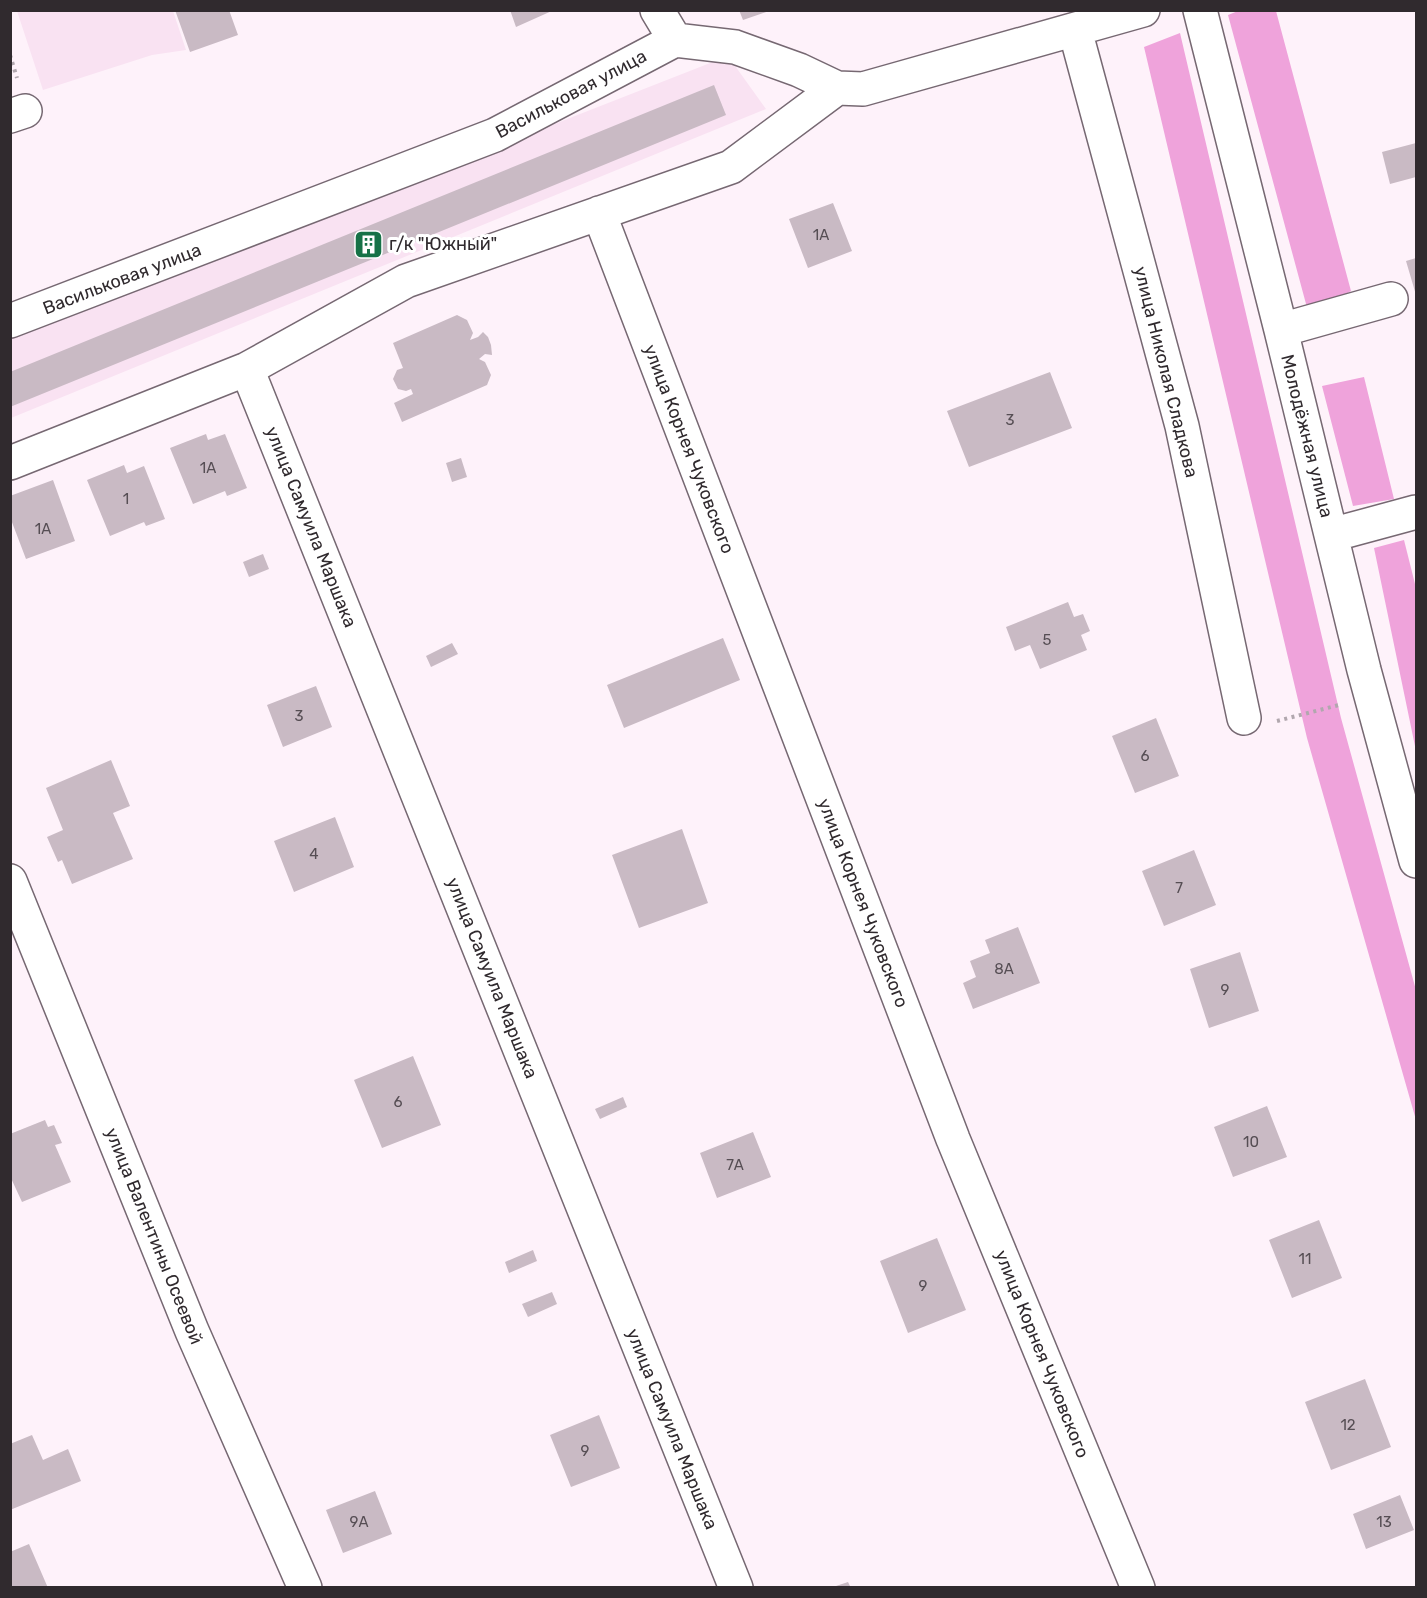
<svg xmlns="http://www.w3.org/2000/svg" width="1427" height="1598" viewBox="0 0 1427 1598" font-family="Rubik,sans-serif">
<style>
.built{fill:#f9e2f2}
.forest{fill:#efa3db}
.building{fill:#c9bac4}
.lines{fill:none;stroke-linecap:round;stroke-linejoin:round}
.minor-casing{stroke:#766872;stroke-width:36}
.path{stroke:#b1a7ae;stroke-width:4;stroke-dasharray:3 4.5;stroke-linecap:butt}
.minor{stroke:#fff;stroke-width:33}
.labels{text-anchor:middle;stroke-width:6;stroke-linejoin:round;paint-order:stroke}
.number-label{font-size:15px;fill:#564e54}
.street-label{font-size:18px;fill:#302a2e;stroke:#fff}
.poi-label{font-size:18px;fill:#302a2e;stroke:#fff;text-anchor:start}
</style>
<rect width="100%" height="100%" fill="#fef2fa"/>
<!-- built -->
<path class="built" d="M17,11H173L186,50L152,55L43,90Z
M728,56L766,109L11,418V337Z"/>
<!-- forest -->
<path class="forest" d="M1238,11H1276L1351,291L1309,315L1228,15Z
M1180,33L1341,718L1416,990V1120L1307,738L1144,47Z
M1364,377L1394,499L1353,506L1322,386Z
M1404,540L1416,588V751L1374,548Z"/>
<!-- building -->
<path class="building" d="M175,10H229L238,35L190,52Z
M510,10H554L516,27Z
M739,10H769V11L743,20Z
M714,85L726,115L10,407V372Z
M1416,143V177L1390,184L1382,152Z
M833,203L852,251L808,268L789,219Z
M1416,258V295L1406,261Z
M457,315L467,320L473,333L470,340L478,337L483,332L488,337L491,345L492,355L485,354L479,359L485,362L491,375L487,385L402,422L394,403L413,394L411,389L406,391L398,389L393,379L397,370L403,368L393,343Z
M1050,372L1072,428L969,467L947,411Z
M206,434L208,440L225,434L247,488L227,496L225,491L193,504L170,448Z
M461,458L467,477L452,482L446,463Z
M124,465L127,473L144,466L165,519L146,526L144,522L110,536L87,480Z
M53,480L75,541L26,559L10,517V496Z
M263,554L269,569L249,577L243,562Z
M1068,602L1074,617L1083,614L1090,631L1081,635L1087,650L1040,669L1030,645L1015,651L1006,627Z
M723,638L740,680L624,728L607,685Z
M452,643L458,654L431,667L426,656Z
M316,686L332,727L283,747L267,705Z
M1156,718L1179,776L1135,793L1112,736Z
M111,760L130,806L113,813L133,859L72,884L62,860L58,862L47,837L63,830L46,788Z
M335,817L354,867L294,892L274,841Z
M682,829L708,903L639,928L612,855Z
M1194,850L1216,905L1164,926L1142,871Z
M1018,927L1040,983L973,1009L963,983L976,977L970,961L990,953L985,940Z
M1240,952L1259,1011L1209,1028L1190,969Z
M413,1056L441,1125L382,1148L354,1080Z
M623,1097L627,1107L600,1119L595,1109Z
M1267,1106L1287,1157L1233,1177L1214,1127Z
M45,1120L48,1127L54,1125L62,1143L55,1145L71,1182L22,1202L10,1176V1134Z
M753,1132L771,1177L717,1198L700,1153Z
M1319,1220L1342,1278L1292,1298L1269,1240Z
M937,1238L966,1310L908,1333L880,1261Z
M533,1250L537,1261L509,1273L505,1262Z
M552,1292L557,1304L528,1317L522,1304Z
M1365,1379L1391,1447L1331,1470L1305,1402Z
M599,1415L620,1468L571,1487L550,1435Z
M32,1435L43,1460L68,1449L81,1481L10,1510V1444Z
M375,1491L392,1534L343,1553L326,1510Z
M1400,1495L1414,1530L1366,1549L1353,1514Z
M29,1544L48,1588H10V1552Z
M848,1582L851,1588H833V1587Z"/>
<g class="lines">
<defs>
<path id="minor" d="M657,10L675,40
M1200,10L1281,330L1364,670L1416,861
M1075,30L1182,426L1244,718
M10,116L25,111
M599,213L953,1139L1138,1588
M10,321L495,135L675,40L735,47L799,70L837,88L863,89L1143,10
M1281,330L1391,299
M247,369L736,1588
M10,463L247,369L406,281L731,167L837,88
M1331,535L1416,512
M10,881L192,1331L305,1588"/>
</defs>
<!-- minor casing -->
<use href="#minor" class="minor-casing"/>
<!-- path -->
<path class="path" d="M10,55L17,78
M1277,721L1339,705"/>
<!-- minor -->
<use href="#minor" class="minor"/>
</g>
<!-- icons -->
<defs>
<symbol id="building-square" viewBox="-11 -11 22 22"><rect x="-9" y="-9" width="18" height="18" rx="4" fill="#167247" stroke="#fff"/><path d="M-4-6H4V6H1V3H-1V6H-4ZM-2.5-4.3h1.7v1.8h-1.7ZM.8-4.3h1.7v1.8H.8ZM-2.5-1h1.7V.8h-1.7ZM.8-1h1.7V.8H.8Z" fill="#fff"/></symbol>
</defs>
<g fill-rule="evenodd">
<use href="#building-square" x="352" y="228" width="33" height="33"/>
</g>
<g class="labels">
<!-- number labels -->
<g class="number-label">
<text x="821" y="240">1А</text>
<text x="1010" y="425">3</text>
<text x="208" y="473">1А</text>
<text x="126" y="504">1</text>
<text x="43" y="534">1А</text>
<text x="1047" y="645">5</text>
<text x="299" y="721">3</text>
<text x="1145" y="761">6</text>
<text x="314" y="859">4</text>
<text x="1179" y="893">7</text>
<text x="1004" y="974">8А</text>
<text x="1225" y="995">9</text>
<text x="398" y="1107">6</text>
<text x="1251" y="1147">10</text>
<text x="735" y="1170">7А</text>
<text x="1305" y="1264">11</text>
<text x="923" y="1291">9</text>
<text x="1348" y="1430">12</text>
<text x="585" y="1456">9</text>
<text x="359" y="1527">9А</text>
<text x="1384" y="1527">13</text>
</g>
<!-- street labels -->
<g class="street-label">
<text transform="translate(571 94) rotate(-28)" y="6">Васильковая улица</text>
<text transform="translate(122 279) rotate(-21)" y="6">Васильковая улица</text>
<text transform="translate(1166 372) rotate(76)" y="6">улица Николая Сладкова</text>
<text transform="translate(1307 436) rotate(76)" y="6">Молодёжная улица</text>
<text transform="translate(689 449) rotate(69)" y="6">улица Корнея Чуковского</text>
<text transform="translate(311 527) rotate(68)" y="6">улица Самуила Маршака</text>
<text transform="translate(863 903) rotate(69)" y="6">улица Корнея Чуковского</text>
<text transform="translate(492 978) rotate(68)" y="6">улица Самуила Маршака</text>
<text transform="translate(154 1236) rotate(68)" y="6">улица Валентины Осеевой</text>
<text transform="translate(1042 1354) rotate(68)" y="6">улица Корнея Чуковского</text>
<text transform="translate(672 1429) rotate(68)" y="6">улица Самуила Маршака</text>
</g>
<!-- poi labels -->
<g class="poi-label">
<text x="389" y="250">г/к "Южный"</text>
</g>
</g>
<!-- border -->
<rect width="1427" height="1598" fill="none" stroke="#302a2e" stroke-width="24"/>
</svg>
